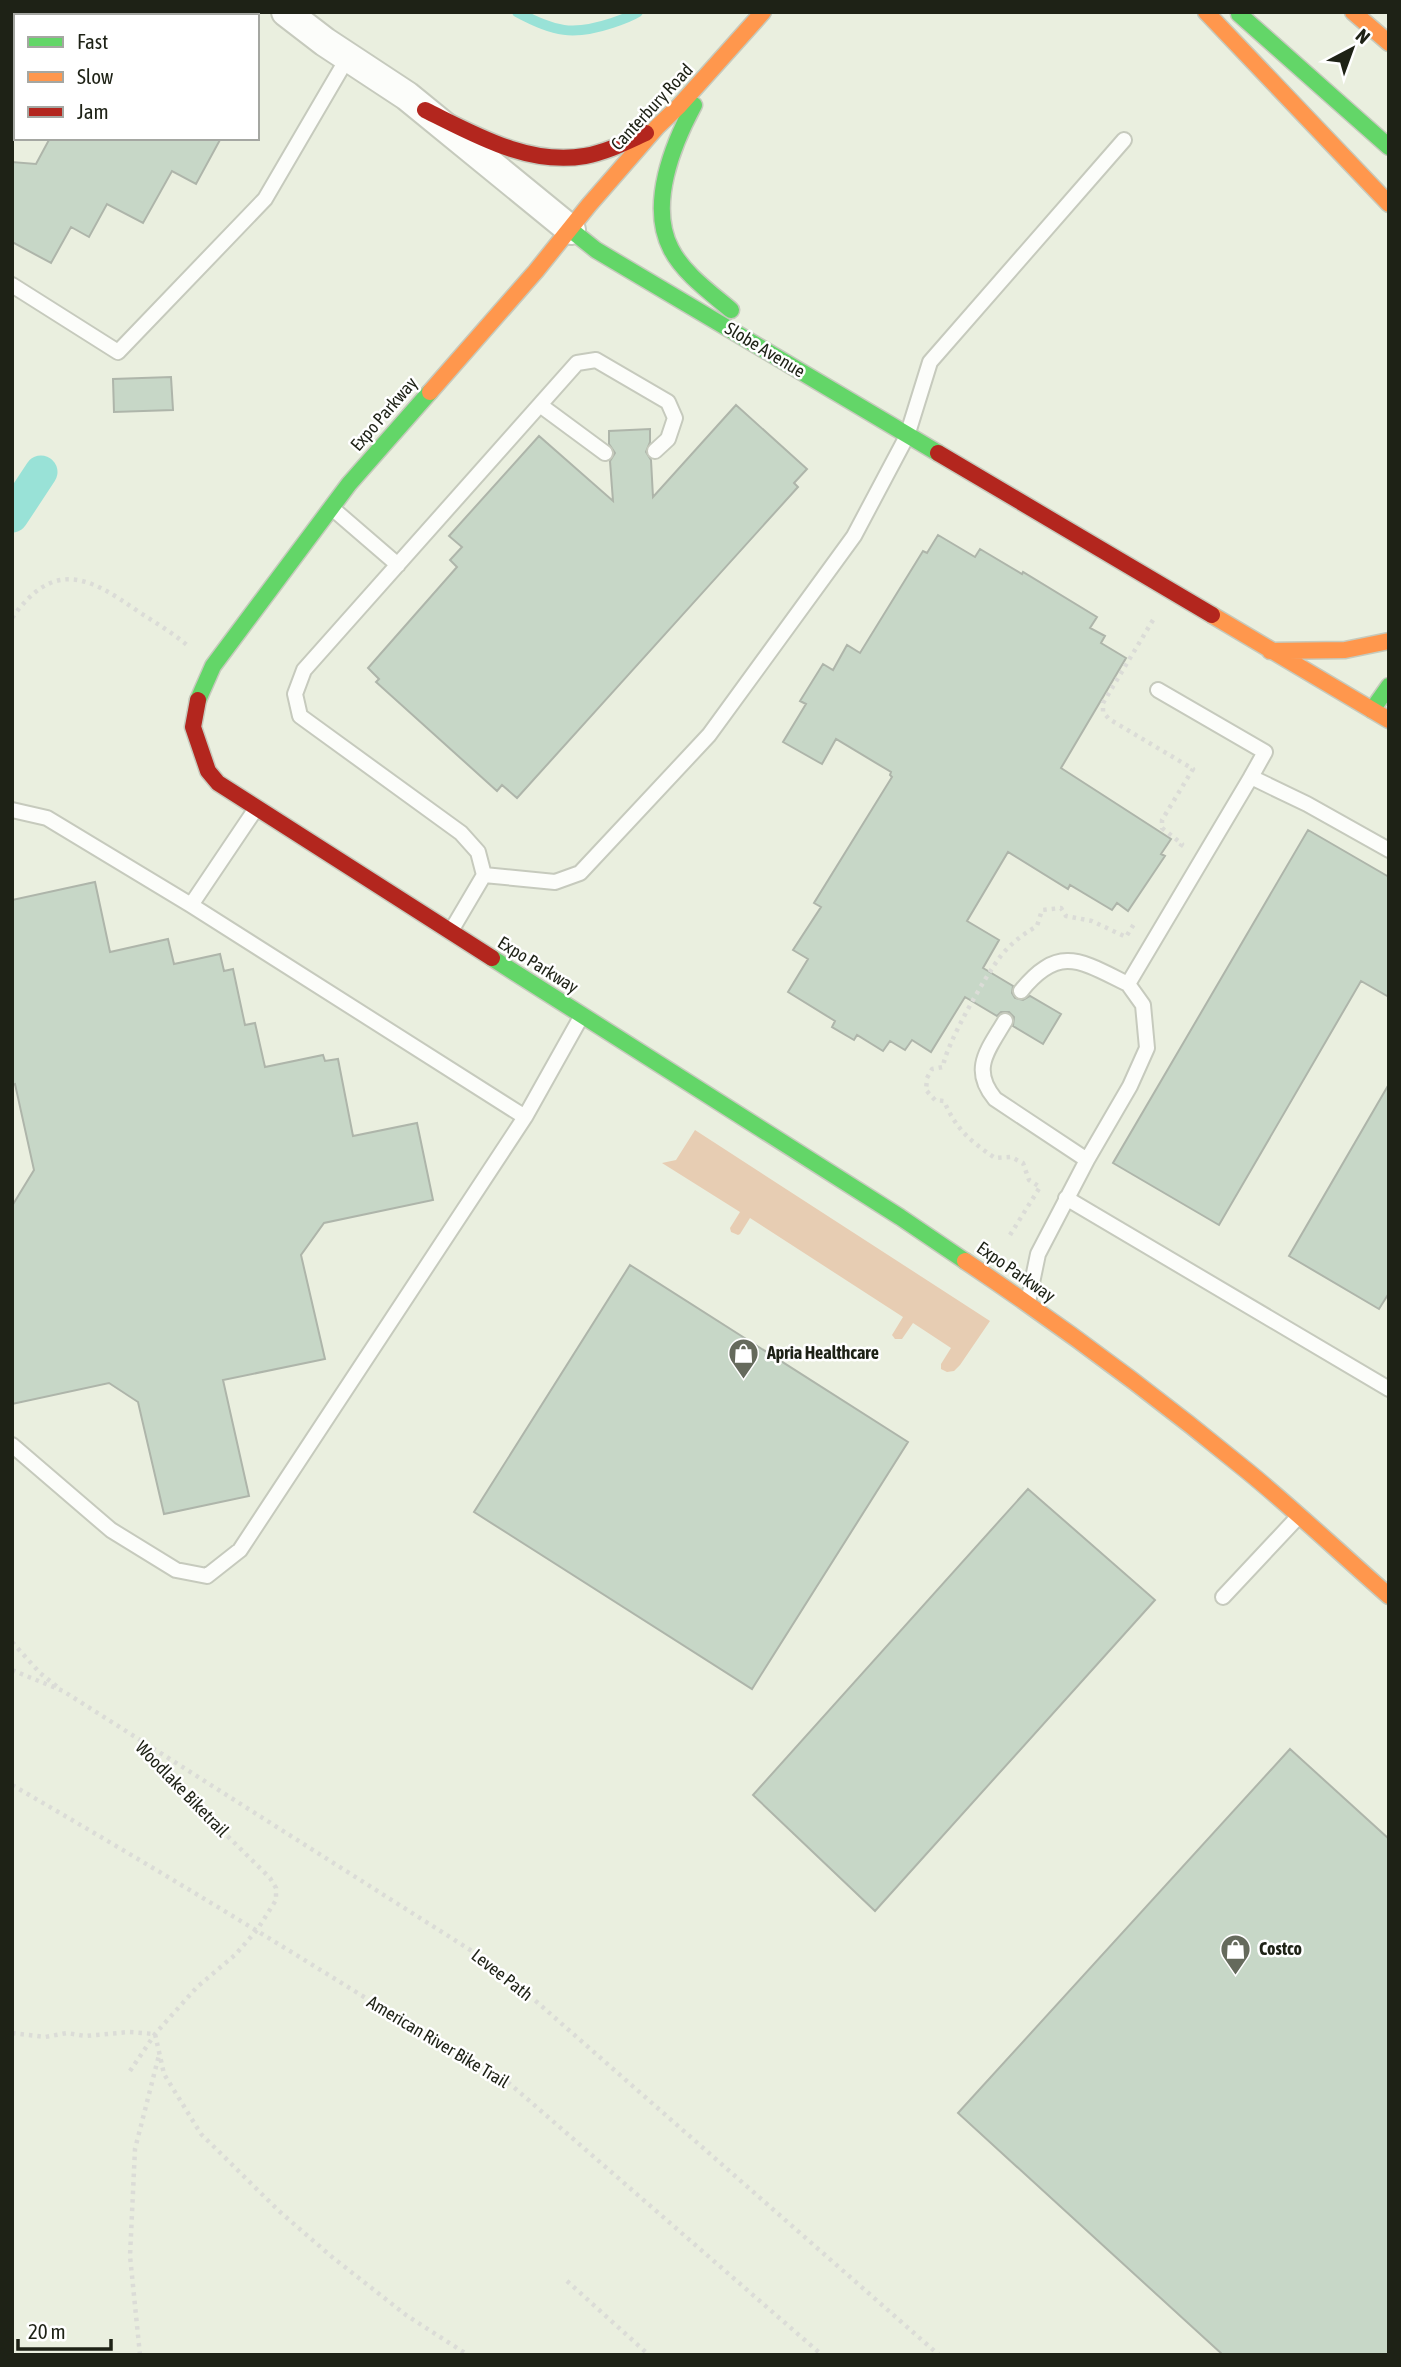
<svg xmlns="http://www.w3.org/2000/svg" width="1401" height="2367" viewBox="0 0 1401 2367" font-family="'Asap Condensed',sans-serif">
<style>
.green{fill:#e7cdb3}
.lines{fill:none;stroke-linecap:round;stroke-linejoin:round}
.stream{stroke:#99e2d7;stroke-width:10}
.canal{stroke:#99e2d7;stroke-width:33}
.building{fill:#c7d7c7;stroke:#aeb5aa;stroke-width:2}
.lane-casing{stroke:#c6cabd;stroke-width:18}
.street-casing{stroke:#c6cabd;stroke-width:32}
.fast-casing{stroke:#c6cabd;stroke-width:19}
.slow-casing{stroke:#c6cabd;stroke-width:19}
.jam-casing{stroke:#c6cabd;stroke-width:19}
.path{stroke:#dbdcd7;stroke-width:4.5;stroke-dasharray:3.5 5;stroke-linecap:butt}
.lane{stroke:#fcfdfa;stroke-width:14}
.street{stroke:#fcfdfa;stroke-width:28}
.fast{stroke:#63d668;stroke-width:16}
.slow{stroke:#ff974d;stroke-width:16}
.jam{stroke:#b3261e;stroke-width:16}
.labels{text-anchor:middle;stroke-width:5;stroke-linejoin:round;paint-order:stroke}
.street-label{font-size:18px;fill:#1e2216;stroke:#fff}
.poi-label{font-size:18px;font-weight:bold;fill:#1e2216;stroke:#fff;text-anchor:start}
</style>
<rect width="100%" height="100%" fill="#eaefdf"/>
<!-- green -->
<path class="green" d="M695,1130L990,1321L960,1365L954,1371L947,1372L941,1369V1364L951,1348L913,1323L902,1339H895L892,1335L903,1317L750,1218L740,1234L738,1235L731,1232L730,1228L740,1212L662,1163L676,1160Z"/>
<g class="lines">
<!-- stream -->
<path class="stream" d="M517,12C554,32 573,36 612,23C621,20 630,17 638,12"/>
<!-- canal -->
<path class="canal" d="M12,516L41,472"/>
</g>
<!-- building -->
<path class="building" d="M50,138H221L196,184L172,171L143,223L107,204L89,237L71,227L51,263L12,242V162L36,164Z
M171,377L173,410L114,412L113,379Z
M736,405L807,469L794,483L798,487L517,798L502,785L497,791L376,682L379,679L368,668L457,567L450,560L462,547L449,536L539,436L613,501L610,461L615,453L609,444V431L650,429V442L646,452L651,460L653,497Z
M938,535L975,557L980,549L1022,574L1023,572L1097,617L1090,628L1105,636L1101,643L1126,658L1061,768L1171,839L1161,854L1165,856L1128,911L1117,903L1112,910L1070,885L1068,889L1008,852L967,921L999,940L983,968L1013,986L1012,993L1015,998L1023,1000L1030,996L1061,1014L1043,1044L1013,1026L1014,1017L1009,1012H1001L997,1016L965,997L931,1052L912,1040L905,1050L890,1041L883,1051L857,1035L854,1040L832,1027L835,1021L788,992L808,959L793,950L821,907L814,903L892,777L890,775L891,772L836,739L822,764L783,742L806,704L800,701L823,664L833,670L847,645L860,653L923,551L927,553Z
M1308,830L1389,877V997L1361,981L1219,1225L1113,1163Z
M95,882L110,952L168,939L174,964L220,954L224,971L233,969L245,1025L255,1023L265,1067L323,1055L325,1061L338,1059L353,1136L417,1123L433,1200L324,1223L301,1255L325,1359L223,1380L249,1496L164,1514L138,1402L109,1383L12,1404V1206L34,1170L15,1084L12,1085V900Z
M1389,1084V1293L1379,1309L1289,1256Z
M630,1265L908,1442L752,1689L474,1512Z
M1028,1489L1155,1600L875,1911L753,1795Z
M1290,1749L1389,1839V2355H1223L958,2113Z"/>
<g class="lines">
<defs>
<path id="lane" d="M12,285L118,352L265,199L348,57
M540,405L605,453
M333,509L398,565
M1158,690L1265,752L1251,777
M12,810L47,818L191,905L525,1117
M484,875L555,882L580,873L709,735L854,536L907,436L930,362L1124,140
M191,905L255,810
M451,931L484,875L478,852L461,833L300,716L295,694L304,670L577,363L596,360L668,402L675,418L668,439L655,451
M1021,991C1059,944 1081,961 1128,984
M1005,1021C988,1050 970,1069 995,1099L1087,1160
M1066,1198L1389,1389
M1028,1302L1038,1254L1087,1160L1130,1086L1147,1048L1143,1005L1128,984L1251,777L1307,804L1389,850
M12,1445L111,1530L176,1570L207,1576L240,1550L525,1117L581,1017
M1223,1597L1298,1517"/>
<path id="street" d="M286,12L325,42L407,96L571,230
M30,16L33,12
M12,36L16,32"/>
<path id="fast" d="M1239,14L1389,147
M694,105C673,144 648,205 671,249C683,273 711,293 731,310
M571,230L596,250L938,453
M198,700L213,666L349,484L430,392
M1372,710L1389,686
M492,958L900,1217L965,1261"/>
<path id="slow" d="M1206,12L1389,204
M1353,12L1389,43
M430,392L536,271L589,205L657,127L679,106L763,12
M1212,615L1389,720
M1270,651L1345,650L1389,641
M965,1261C1062,1326 1156,1396 1246,1470C1295,1510 1341,1554 1389,1596"/>
<path id="jam" d="M425,110C474,134 528,166 585,156C607,152 626,142 646,133
M938,453L1212,615
M198,700L193,727L208,771L218,783L492,958"/>
</defs>
<!-- lane casing -->
<use href="#lane" class="lane-casing"/>
<!-- street casing -->
<use href="#street" class="street-casing"/>
<!-- fast casing -->
<use href="#fast" class="fast-casing"/>
<!-- slow casing -->
<use href="#slow" class="slow-casing"/>
<!-- jam casing -->
<use href="#jam" class="jam-casing"/>
<!-- path -->
<path class="path" d="M12,618C54,559 88,576 139,612C156,623 173,633 188,646
M1153,620L1103,703V712L1109,719L1193,769L1162,820V828L1182,844L1180,847
M1010,1235L1040,1187L1029,1180L1023,1163L1011,1157L995,1158C970,1141 956,1129 944,1101L935,1100L926,1090L927,1078L932,1069L943,1067C945,1046 986,975 1000,957C1010,944 1022,935 1037,926L1042,910L1061,908L1066,916L1092,921L1126,937L1134,924
M12,1642L40,1673L59,1688
M12,1670L63,1691L497,1967L939,2355
M12,1785C145,1862 275,1941 404,2022C439,2044 476,2061 510,2084L822,2355
M12,2033L45,2037L67,2033L85,2036L129,2032L155,2034L164,2074L201,2134L279,2211L332,2257L406,2315L468,2355
M130,2071L155,2034L197,1987L235,1955L257,1930L276,1900V1888L270,1878L186,1795L141,1744
M567,2281L649,2355
M140,2355L130,2256L135,2149L159,2055"/>
<!-- lane -->
<use href="#lane" class="lane"/>
<!-- street -->
<use href="#street" class="street"/>
<!-- fast -->
<use href="#fast" class="fast"/>
<!-- slow -->
<use href="#slow" class="slow"/>
<!-- jam -->
<use href="#jam" class="jam"/>
</g>
<!-- icons -->
<defs>
<symbol id="shop-pin" viewBox="-11 -11 22 30"><path d="M0 17L-7.5 6A9.5 9.5 0 1 1 7.5 6Z" fill="#656a5c" stroke="#fff"/><path d="M-5-2.5h2.3a2.7 3.5 0 0 1 5.4 0H5L5.5 6h-11ZM-1.5-2.5h3a1.5 2.3 0 0 0-3 0Z" fill="#fff"/></symbol>
</defs>
<g fill-rule="evenodd">
<use href="#shop-pin" x="726" y="1336" width="35" height="47"/>
<use href="#shop-pin" x="1218" y="1932" width="35" height="47"/>
</g>
<g class="labels">
<!-- street labels -->
<g class="street-label">
<text transform="translate(652 107) rotate(-47)" y="6">Canterbury Road</text>
<text transform="translate(765 350) rotate(31)" y="6">Slobe Avenue</text>
<text transform="translate(384 414) rotate(-49)" y="6">Expo Parkway</text>
<text transform="translate(538 965) rotate(32)" y="6">Expo Parkway</text>
<text transform="translate(1016 1272) rotate(35)" y="6">Expo Parkway</text>
<text transform="translate(182 1789) rotate(46)" y="6">Woodlake Biketrail</text>
<text transform="translate(502 1975) rotate(38)" y="6">Levee Path</text>
<text transform="translate(438 2042) rotate(31)" y="6">American River Bike Trail</text>
</g>
<!-- poi labels -->
<g class="poi-label">
<text x="767" y="1359">Apria Healthcare</text>
<text x="1259" y="1955">Costco</text>
</g>
</g>
<!-- border -->
<rect width="1401" height="2367" fill="none" stroke="#1e2216" stroke-width="28"/>
<!-- legend -->
<rect x="14" y="14" width="245" height="126" fill="#ffffff" stroke="#a5a7a2" stroke-width="2"/>
<rect x="28" y="37" width="35" height="10" fill="#63d668" stroke="#a5a7a2" stroke-width="2"/>
<text x="77" y="49" font-size="21" fill="#1e2216">Fast</text>
<rect x="28" y="72" width="35" height="10" fill="#ff974d" stroke="#a5a7a2" stroke-width="2"/>
<text x="77" y="84" font-size="21" fill="#1e2216">Slow</text>
<rect x="28" y="107" width="35" height="10" fill="#b3261e" stroke="#a5a7a2" stroke-width="2"/>
<text x="77" y="119" font-size="21" fill="#1e2216">Jam</text>
<!-- north arrow -->
<g transform="translate(1352 49) rotate(41)" stroke="#ffffff" stroke-width="5" paint-order="stroke">
<path d="M0-5L12 26L0 18L-12 26Z" fill="#1e2216"/>
<text y="-10" font-size="19" font-weight="bold" text-anchor="middle" fill="#1e2216">N</text>
</g>
<!-- scale -->
<path d="M18 2339v10h93v-10" fill="none" stroke="#1e2216" stroke-width="3.5"/>
<text x="28" y="2339" font-size="21" fill="#1e2216" stroke="#ffffff" stroke-width="5" paint-order="stroke">20 m</text>
</svg>
